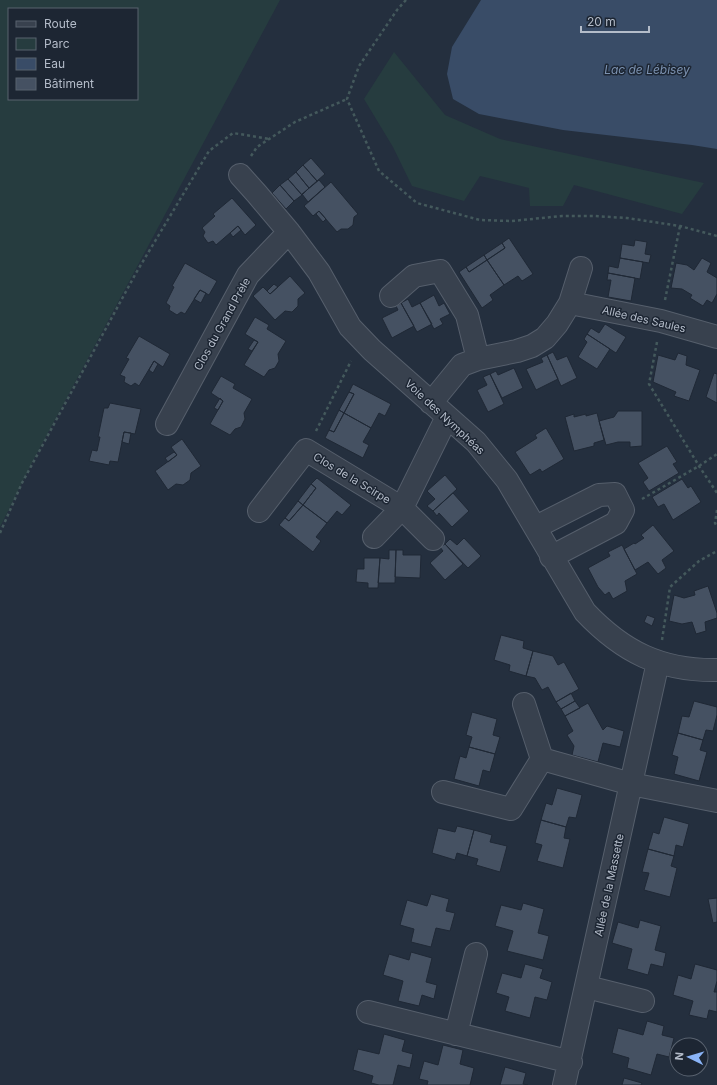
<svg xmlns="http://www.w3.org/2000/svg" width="717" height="1085" viewBox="0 0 717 1085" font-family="Inter,sans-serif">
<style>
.green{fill:#263c3f;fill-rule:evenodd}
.water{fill:#394c67}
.building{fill:#455162;stroke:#1f2835}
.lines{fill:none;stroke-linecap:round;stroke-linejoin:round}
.minor-casing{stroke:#565f6c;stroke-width:24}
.path{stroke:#44595c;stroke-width:2.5;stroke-dasharray:3 3;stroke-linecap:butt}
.minor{stroke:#38414e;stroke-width:22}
.labels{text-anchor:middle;stroke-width:3;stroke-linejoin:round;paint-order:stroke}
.street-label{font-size:11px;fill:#b4bcc9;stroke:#1d2633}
.water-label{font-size:12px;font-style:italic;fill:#7c92b1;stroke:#1d2633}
</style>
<rect width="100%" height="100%" fill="#242f3e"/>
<!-- green -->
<path class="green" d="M0,0H280L35,457L0,527ZM9,9H137V99H9Z
M394,52L445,115L500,139L704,183L682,214L574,185L563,206H530L529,188L480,176L464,201L412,186L393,147L364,99Z"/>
<!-- water -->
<path class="water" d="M481,0H717V149L692,145L563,130L479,114L453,99L447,74L452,47Z"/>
<!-- building -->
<path class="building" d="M311,158L325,174L317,181L303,165Z
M303,165L317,181L309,188L296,172Z
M296,172L309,188L302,195L288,179Z
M288,179L302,195L294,201L280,185Z
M319,180L325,187L308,202L302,194Z
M331,182L358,214L354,217L353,225L348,229H341L337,232L319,211L313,216L304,206Z
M280,185L294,201L286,209L272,193Z
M232,198L256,225L245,235L238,226L216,245L213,241L208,243L203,236L205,232L202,228L215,216L213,214Z
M319,211L326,219L323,222L316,214Z
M238,226L241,230L233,237L230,233Z
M509,238L533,274L522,281L518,276L504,285L487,260L505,248L502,243Z
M635,240L647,242L645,254L651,255L649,263L620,258L622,244L634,246Z
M502,243L505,248L487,260L484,255Z
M484,255L487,260L469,272L466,267Z
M620,258L643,262L640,279L608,273L609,266L618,268Z
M702,258L711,263L707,272L717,278V294L712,303L707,300L703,306L690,298L692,295L682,289L671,288L676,263L687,265L694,270Z
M487,260L504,285L490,295L493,300L482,308L459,272L466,267L469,272Z
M185,263L217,281L209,295L200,290L185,314L181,312L177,315L169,310L170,306L166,303L174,287L172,286Z
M608,273L635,278L631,301L608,297L611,280H607Z
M290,276L305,293L298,299V306L292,312L285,311L275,320L253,296L263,287L270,294Z
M274,284L278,287L270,294L267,291Z
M200,290L206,293L201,303L194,299Z
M434,295L439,306L444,303L450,314L440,319L443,324L434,329L420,303Z
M408,299L412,307L420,303L432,324L417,332L401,303Z
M401,303L414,326L392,338L382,318L398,310L396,306Z
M255,317L269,325L267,329L286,341L278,354L279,361L275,368L269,370L264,377L244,365L258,342L245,334Z
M605,324L626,337L616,353L587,334L591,328L599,333Z
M587,334L610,349L597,369L578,357L587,342L584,339Z
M139,336L170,354L163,367L154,361L139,386L135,383L131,386L124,382L125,377L120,375L129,359L126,358Z
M254,340L258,342L252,351L248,349Z
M553,352L557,360L567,356L577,378L561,386L547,355Z
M678,353L687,356L686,365L700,370L689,401L674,396L676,392L653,382L658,355L675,360Z
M547,355L558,379L536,390L526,369L543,362L541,358Z
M154,361L158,364L153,373L149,370Z
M514,368L523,388L502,398L490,374L496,371L498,375Z
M714,373L717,374V403L706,397Z
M490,374L504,404L488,412L477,390L487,385L483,377Z
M221,376L235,384L233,388L252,399L244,413L245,419L241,427L235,429L230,435L210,424L223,401L211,393Z
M353,384L391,404L385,416L379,413L371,428L344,413L354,394L349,392Z
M349,392L354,394L344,413L339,410Z
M220,398L223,401L218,410L214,408Z
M110,403L141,409L135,434L124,432L118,462L110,461L109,465L89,461L92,450L97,451L100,437H98L104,408H108Z
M339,410L344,413L334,432L329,430Z
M618,411H642V446L630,447V442H618L606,445L599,421L614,417Z
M344,413L371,428L363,442L369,445L363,458L325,438L329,430L334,432Z
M597,413L604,440L594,443V446L574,451L565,417L574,414V417L586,414V416Z
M546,428L564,459L542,472L540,469L530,475L515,452L537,438L535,435Z
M124,432L131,433L129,444L122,442Z
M182,439L201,466L191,473L190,480L183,485L176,484L168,490L155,471L177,455L171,447Z
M667,446L677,462L673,464L679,473L649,491L643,482L648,478L638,463Z
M174,452L177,455L168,462L165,458Z
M445,475L457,489L433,511L427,506L435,499L427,491Z
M317,478L351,505L342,515L337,511L327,523L303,505L316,488L311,484Z
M682,479L688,488L691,486L701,502L673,520L664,504L658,507L652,497Z
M311,484L316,488L303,505L298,501Z
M453,493L469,511L452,527L439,513L437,516L433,511Z
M298,501L303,505L289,521L285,518Z
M303,505L327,523L316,537L321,541L313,552L279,525L285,518L289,521Z
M653,525L674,551L662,560L666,568L658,574L648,562L635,570L624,549L634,543L635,544L644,538L641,535Z
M464,538L481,556L468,568L445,544L450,539L457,545Z
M445,544L463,564L445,580L430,563L443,551L440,547Z
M622,545L637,574L625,581L627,591L613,599L609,592L605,595L598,587L588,568L610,556L608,552Z
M389,550H396L395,583H378L380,558L389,559Z
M396,550H403V555H421L420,578L395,577Z
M364,558H380L378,588H368V583L356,582L357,569H364Z
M708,586L717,613V618L705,622L706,631L696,634L692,622L682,624L669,621L674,595L684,598L695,595L694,591Z
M647,615L655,618L652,626L644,622Z
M501,635L524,641L523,648L533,651L526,676L509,671L510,665L494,660Z
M533,651L553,656L558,665L564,662L579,689L556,702L548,687L542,690L535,678L526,676Z
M571,693L575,701L561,709L556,702Z
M575,701L580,708L565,716L561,709Z
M694,701L717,707V715L713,731L706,730L703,740L678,733L682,716L689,717Z
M588,703L603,730L607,726L624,731L620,747L603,743L598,762L572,755L574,746L567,735L573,731L565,716Z
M472,712L497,719L493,735L500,737L495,754L469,747L472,737L466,735Z
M678,733L703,740L700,750L707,752L699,781L674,774L678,757L672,755Z
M469,747L495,754L490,772L483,770L479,786L454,779L460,756L466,758Z
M557,788L582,795L576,818L569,817L566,827L541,820L546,803L552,805Z
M664,817L689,824L683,847L676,845L674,856L648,849L653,832L659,834Z
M541,820L566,827L564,838L570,839L563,868L537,861L542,845L535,843Z
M457,826L474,830L467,856L457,853L455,860L432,853L438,828L455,832Z
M474,830L492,835L490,842L507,846L500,872L476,865L478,859L467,856Z
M648,849L674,856L671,866L677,868L670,897L644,890L649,873L642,872Z
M431,894L449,899L446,911L455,913L450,931L436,928L431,947L411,942L414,929L400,925L407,900L427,906Z
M717,898V922L713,923L708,899Z
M523,903L544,909L538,933L549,936L543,960L507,951L513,931L495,926L501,905L521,910Z
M640,920L661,926L655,950L666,953L663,967L651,964L648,975L627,969L632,949L612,943L618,922L638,928Z
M411,952L432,958L426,982L437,985L434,999L422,995L419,1006L398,1001L403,981L383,975L389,954L409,960Z
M525,964L543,969L540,978L552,982L547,1000L535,997L530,1018L505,1011L509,997L496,993L502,973L521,978Z
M695,964L717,970V981L714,992H717V1012L709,1010L707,1019L689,1015L693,1001L673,995L678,975L691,979Z
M647,1021L664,1026L662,1035L674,1038L669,1057L657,1054L651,1075L627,1068L629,1058L612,1053L618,1028L643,1035Z
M384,1034L405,1040L402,1051L413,1054L410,1068L398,1065L393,1085H379L371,1083L373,1076L353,1070L358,1049L379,1054Z
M443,1045L463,1050L460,1064L474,1068L470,1085H427L428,1081L419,1079L424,1061L438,1065Z
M505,1067L526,1073L523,1084L528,1085H500Z
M624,1078L642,1083L641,1085H622Z"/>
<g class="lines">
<defs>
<path id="minor" d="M240,175L257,194L289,232L319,272L350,327L372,350L476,442L507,480L585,612C623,652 661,671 717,670
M391,296L414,276L440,271L467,315L478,359
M570,303L661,321L717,337
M431,403L462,365L478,359L517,351L532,346L545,338L557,324L570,303L581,268
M167,424L248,275L289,232
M259,511L306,450L402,508L447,417
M536,527L599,495L615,494L623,510L616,523L551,557
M374,537L402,508L433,539
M524,704L542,759L631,784L717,801
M443,792L511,809L542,759
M587,987L643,1001
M368,1012L571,1062
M456,1034L476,954
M564,1085L658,662"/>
</defs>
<!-- minor casing -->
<use href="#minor" class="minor-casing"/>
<!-- path -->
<path class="path" d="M406,0L397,10L359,66L347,99L379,171L417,203L480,220L512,221L562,216H594L627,218L680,226L717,236
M251,156L257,147L295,122L347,99
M665,300L680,226
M657,342L649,384L699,466L717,493
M316,431L351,361
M642,499L699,466L717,454
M717,510L715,523L717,527
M0,533L22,483L136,273L209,151L233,133L269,139
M662,640L670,587L699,561L717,551"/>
<!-- minor -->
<use href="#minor" class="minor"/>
</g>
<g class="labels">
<!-- street labels -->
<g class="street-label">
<text transform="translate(644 319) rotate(13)" y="4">Allée des Saules</text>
<text transform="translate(222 324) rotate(-61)" y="4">Clos du Grand Prèle</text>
<text transform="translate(445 417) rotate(43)" y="4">Voie des Nymphéas</text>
<text transform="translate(352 478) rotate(31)" y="4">Clos de la Scirpe</text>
<text transform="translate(609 885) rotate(-78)" y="4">Allée de la Massette</text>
</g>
<!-- water labels -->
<g class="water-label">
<text x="647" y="74">Lac de Lébisey</text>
</g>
</g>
<!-- legend -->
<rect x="8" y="8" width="130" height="92" fill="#1d2633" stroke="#59626f"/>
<rect x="16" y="21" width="20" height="6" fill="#38414e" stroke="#59626f"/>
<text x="44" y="28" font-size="12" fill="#b4bcc9">Route</text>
<rect x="16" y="38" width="20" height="12" fill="#263c3f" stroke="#59626f"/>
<text x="44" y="48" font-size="12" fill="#b4bcc9">Parc</text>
<rect x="16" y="58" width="20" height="12" fill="#394c67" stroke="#59626f"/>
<text x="44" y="68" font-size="12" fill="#b4bcc9">Eau</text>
<rect x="16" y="78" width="20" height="12" fill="#455162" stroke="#59626f"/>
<text x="44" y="88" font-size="12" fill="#b4bcc9">Bâtiment</text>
<!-- north arrow -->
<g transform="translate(689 1057) rotate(275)"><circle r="19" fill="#1d2633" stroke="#59626f"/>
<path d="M0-3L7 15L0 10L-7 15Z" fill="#8ab4f8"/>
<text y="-6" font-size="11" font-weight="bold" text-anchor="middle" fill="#b4bcc9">N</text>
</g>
<!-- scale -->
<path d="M581 26v6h68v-6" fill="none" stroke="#b4bcc9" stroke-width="2"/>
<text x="587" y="26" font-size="12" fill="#b4bcc9" stroke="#1d2633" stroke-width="3" paint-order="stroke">20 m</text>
</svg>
